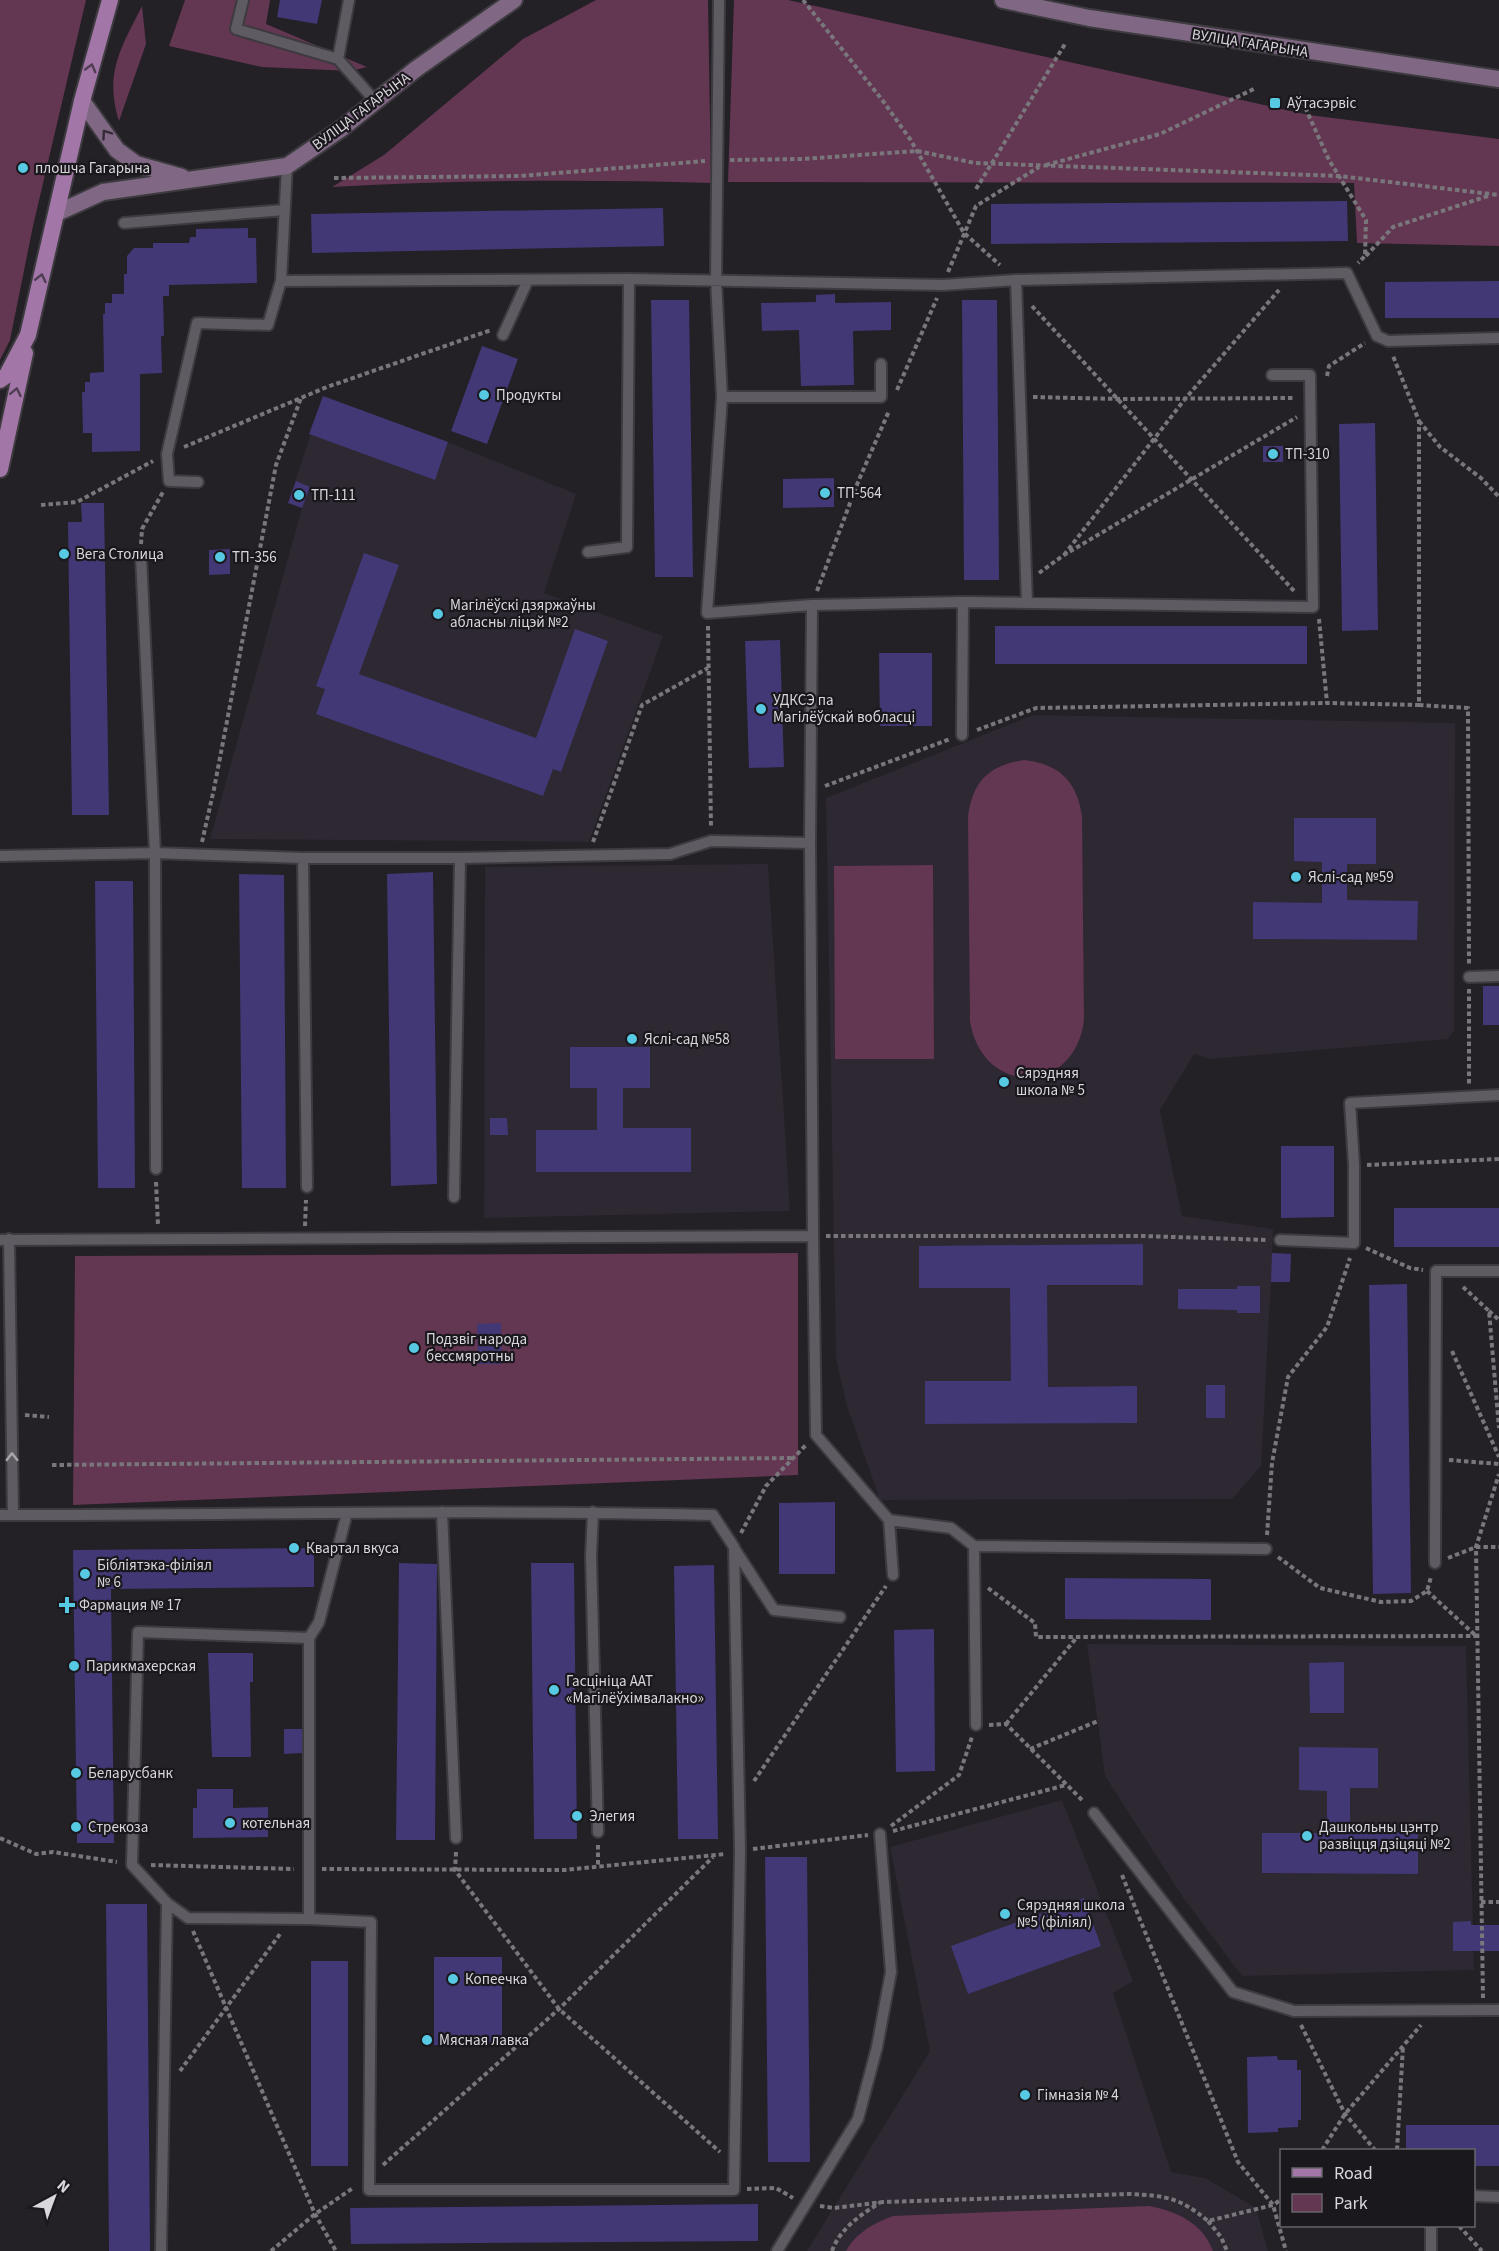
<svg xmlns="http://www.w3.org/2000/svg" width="1499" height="2251" viewBox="0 0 1499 2251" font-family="'Source Sans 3',sans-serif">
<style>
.built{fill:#2d2832}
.green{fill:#633652}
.building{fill:#423875}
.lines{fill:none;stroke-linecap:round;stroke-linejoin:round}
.service-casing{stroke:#3d3b40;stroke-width:14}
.secondary-casing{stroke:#3d3b40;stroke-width:20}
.primary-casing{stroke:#3d3b40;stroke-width:20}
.path{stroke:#79767c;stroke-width:4;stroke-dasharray:4.5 3;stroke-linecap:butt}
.service{stroke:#5e5b62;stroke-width:10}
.secondary{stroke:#806884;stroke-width:16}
.primary{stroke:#a276a6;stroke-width:16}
.oneway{stroke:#503d54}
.oneway2{stroke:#342b37}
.oneway3{stroke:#a8a5ab}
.poi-dot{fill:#57c9e2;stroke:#1a171d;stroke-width:2}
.labels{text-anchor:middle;stroke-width:4.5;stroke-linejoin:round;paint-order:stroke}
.street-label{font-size:15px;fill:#d9d7db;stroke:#1a171d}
.poi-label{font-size:15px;fill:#d9d7db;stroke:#1a171d;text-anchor:start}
</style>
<rect width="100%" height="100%" fill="#232026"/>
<!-- built -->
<path class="built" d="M323,396L448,442L576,494L544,593L663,636L589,842L210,839L302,508L288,503Z
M1033,715L1455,723L1454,1031L1448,1039L1211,1059L1194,1054L1160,1110L1182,1216L1273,1229L1272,1253L1291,1254L1290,1282H1271L1261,1466L1232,1499L880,1500L847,1406L836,1359L826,798Z
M768,864L790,1211L484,1218L485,867Z
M1087,1644L1466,1646L1474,1970L1242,1976L1182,1896L1105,1776Z
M1062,1800L1133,1981L1113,1993L1171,2172L1205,2178L1256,2208L1268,2251H807L930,2051L890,1847Z"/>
<!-- green -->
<path class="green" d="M0,0H86L33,226L10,340L0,360Z
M185,0H270L266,24L367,67L351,71L262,67L169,46Z
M596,0H708L711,183C585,179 458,180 332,187L384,155L523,39Z
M734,0H788L1309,115L1499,139V246L1357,243L1354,183L728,182Z
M142,6L146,44L119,121C104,73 121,48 142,6Z
M1024,760C1059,764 1077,781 1082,816L1084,1020C1075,1096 982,1097 970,1021L968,817C972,782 989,765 1024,760Z
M933,865L934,1059H835L834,866Z
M798,1253V1475L73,1505L75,1256Z
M1149,2206C1176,2211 1203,2223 1213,2251H846C857,2232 874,2223 893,2216Z"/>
<!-- building -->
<path class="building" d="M280,0H322L317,24L277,17Z
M1347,201L1348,241L991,244V204Z
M663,208L664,246L312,253L311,214Z
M248,228V238H256L257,283L169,285V296H163L164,336H161L162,373L140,374V451L92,452V433H83L82,392H85V382H90V373L104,372L103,314H105V303H112V294H124V274H127V256L134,248H153V243H189L190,237H196V229Z
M1499,281V318H1385V282Z
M835,294V303L891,302V330L853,331L854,385L801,386L799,330L762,331L761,303L816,302V295Z
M651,300H689L693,577H655Z
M962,300H997L999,580H964Z
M482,346L518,359L487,444L451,431Z
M323,396L448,442L435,480L309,434Z
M1375,423L1378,630L1342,631L1339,424Z
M1263,446H1283V462H1263Z
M834,478V507L783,508V479Z
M296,481L310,487L302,508L288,503Z
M81,503H104L109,815H72L68,522H82Z
M230,549V574L209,575V550Z
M364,553L399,565L359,674L536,738L575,629L608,641L561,772L553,769L543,796L316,714L325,689L316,686Z
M995,626H1307V664H995Z
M780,640L784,767L749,768L745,641Z
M879,653H932V726H880Z
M1294,818H1376V864H1347V900L1418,901L1417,940L1253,939V902L1322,903V862L1294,861Z
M433,872L437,1184L391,1186L387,874Z
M239,874L284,875L286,1188H242Z
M95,881H133L135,1188H98Z
M1483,986H1499V1025H1483Z
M570,1047H650V1088H623V1128H691V1172H536V1130H597V1088H570Z
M490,1118H507L508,1135H490Z
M1281,1146H1334V1217L1281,1218Z
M1394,1208H1499V1247H1394Z
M1143,1244V1285H1047L1048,1387L1137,1386V1423L925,1424V1381H1011L1010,1288H919V1246Z
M1272,1253L1291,1254L1290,1282H1271Z
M1407,1284L1411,1593L1373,1594L1369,1285Z
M1237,1286H1260V1313H1237V1310L1178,1309V1289H1237Z
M501,1323L502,1364H478L477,1324Z
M1206,1385H1225V1418H1206Z
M835,1502V1574H779V1503Z
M314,1548V1587L111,1589L114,1843H77L73,1550Z
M399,1563L437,1564L435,1840H396Z
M531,1563H574L577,1839H534Z
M714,1565L718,1839H678L674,1566Z
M1065,1578L1211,1579V1620L1065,1619Z
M934,1629L935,1771L896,1772L894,1630Z
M208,1653H253V1682H250L251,1757H212Z
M1344,1662V1713H1310L1309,1663Z
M284,1729H302V1753L284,1754Z
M1299,1747L1378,1748V1788H1350V1832H1418V1874L1262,1873V1833H1327V1791L1299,1790Z
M197,1789H233V1808L268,1807V1837L193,1838V1808H197Z
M765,1857H807L810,2162H768Z
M1084,1898L1101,1946L968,1994L951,1946Z
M106,1904H147L150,2251H109Z
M1471,1921V1925H1499V1951H1453V1922Z
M434,1957H502V2045H434Z
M311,1961H348V2166H311Z
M1277,2056L1278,2060H1297V2070H1301V2120H1298V2127L1278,2128V2132L1248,2133L1247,2057Z
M1406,2125H1499V2166H1473V2151H1406Z
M758,2204V2241L351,2244L350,2208Z"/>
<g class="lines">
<defs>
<path id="service" d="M243,0L236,29L338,59L376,102
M719,0L716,280L722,397L707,613L812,605L810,843
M338,59L349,0
M287,166L281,281L629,279L943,285L1016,280L1347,273L1377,336L1388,341L1499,338
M124,223L284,210
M1016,280L1027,603
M503,335L528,280
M722,397H881V364
M198,482L169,481L167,454L197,323L268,325L281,281
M588,552L627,547L629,279
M141,557L155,853L156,1169
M963,602L1313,607L1310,375H1272
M812,605L963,602L962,735
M0,856L155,853L303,858H460L670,854L711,841L810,843L813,1236L0,1240
M303,858L307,1187
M1469,977L1499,976
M454,1197L460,858
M813,1236L816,1435L889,1520L893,1575
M9,1239L13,1515
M1280,1240L1354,1243V1165L1350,1103L1499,1095
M442,1512L456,1838
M593,1512L591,1556L598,1832
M0,1515C238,1515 475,1509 713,1515L734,1547L740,1851L734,2190H369L371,1922L309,1919
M889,1520L951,1528L974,1546L1266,1549
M974,1546L976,1725
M734,1548L774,1610L840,1617
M1435,1563L1436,1271H1499
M309,1638V1919L188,1918L167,1903L132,1865L138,1632L309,1638L319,1622L347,1513
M1094,1813L1233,1992L1294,2011L1499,2010
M1474,2196L1499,2197
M1431,2226V2251
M161,2251L167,1903
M777,2251L858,2119L877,2047L891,1972L880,1834"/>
<path id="secondary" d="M1003,0L1089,18L1499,79
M82,101L117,150L136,164L182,177
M57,213L103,192L287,166L341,129L416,69L514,0"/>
<path id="primary" d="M0,380L7,375L28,335L82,101L110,0
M0,469L25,353"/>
</defs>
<!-- service casing -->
<use href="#service" class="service-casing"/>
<!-- secondary casing -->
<use href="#secondary" class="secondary-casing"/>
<!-- primary casing -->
<use href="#primary" class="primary-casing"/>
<!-- path -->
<path class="path" d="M803,0L883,101L910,139L964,233L1000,265
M1299,94L1329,160L1366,220L1365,256L1358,263
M730,160L802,159L917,151L975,163L1339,176L1499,195
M1046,165L1160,134L1256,88
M334,178L520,176L705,161
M976,189L1065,44
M1366,256L1393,227L1488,196
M948,272L976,206L1039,167
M1032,306L1295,592
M1327,376L1329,366L1365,343
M897,390L937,298
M1033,397L1118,399L1295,398
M1419,421L1440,447L1481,478L1499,497
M184,447L327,387L491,330
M41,505L77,502L153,461
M141,544L142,529L163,492
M1064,555L1185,399L1279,290
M1039,573L1064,555L1297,417
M817,591L858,482L889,411
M1319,619L1327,703L1419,705V421L1393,356
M708,626L711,828
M1419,705L1468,708L1469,964
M977,730L1036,708L1327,703
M825,786L950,739
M202,842L214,789L276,465L301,398
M593,842L642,705L708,668
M1469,989V1084
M1367,1165L1499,1159
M156,1182L158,1225
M305,1226L306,1200
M826,1236H1143L1268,1240
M1366,1248L1410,1268L1423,1270
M1463,1287L1489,1311L1499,1428
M1489,1311L1499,1320
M1452,1351L1499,1457
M25,1415L49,1417
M1449,1460L1499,1464
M52,1465L793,1458
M741,1533L766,1486L807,1444
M1267,1535L1272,1463L1288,1377L1327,1327L1350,1258
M1278,1557L1320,1588L1381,1602L1411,1601L1427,1591L1431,1577
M1448,1558L1476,1547H1499
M988,1588L1035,1623L1036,1637L1476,1636
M1427,1591L1475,1635
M1006,1724L1077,1637
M989,1725L1006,1724L1084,1802
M1030,1749L1098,1721
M754,1781L886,1586
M891,1826L959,1775L972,1737
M893,1831L1066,1785
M0,1838L36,1854L53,1852L117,1862
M598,1845V1867
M753,1849L868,1835
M456,1852L455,1870L559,2009L720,2152
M151,1865L294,1869
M322,1869L565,1870L725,1854
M1122,1875L1238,2162L1273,2205L1286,2251
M1481,1902H1499
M193,1931L315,2214L336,2251
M1483,1998L1476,1547L1499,1474
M1301,2025L1345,2114L1375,2150
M180,2071L280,1934
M1322,2150L1345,2114L1421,2025
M1397,2150L1403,2046
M383,2165L559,2009L713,1857
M747,2189L776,2188L793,2198
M820,2206L834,2208L883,2202L1130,2194C1166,2196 1179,2197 1208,2221L1273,2205L1282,2199
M1208,2221L1221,2237L1227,2251
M1459,2226L1482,2251
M271,2251L315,2214L353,2188
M832,2251C840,2228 862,2214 881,2202"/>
<!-- service -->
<use href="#service" class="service"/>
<!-- secondary -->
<use href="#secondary" class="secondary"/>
<!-- primary -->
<use href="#primary" class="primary"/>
</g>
<!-- one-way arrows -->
<defs><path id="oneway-chevron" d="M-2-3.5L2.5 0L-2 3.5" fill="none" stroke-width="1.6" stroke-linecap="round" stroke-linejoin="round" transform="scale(1.5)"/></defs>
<g class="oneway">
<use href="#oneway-chevron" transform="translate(91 68) rotate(-75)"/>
<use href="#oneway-chevron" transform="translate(41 278) rotate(-77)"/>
<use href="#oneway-chevron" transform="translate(16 392) rotate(-78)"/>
</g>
<use class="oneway2" href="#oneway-chevron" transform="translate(106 134) rotate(-125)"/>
<use class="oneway3" href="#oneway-chevron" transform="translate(12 1457) rotate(-91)"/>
<!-- markers -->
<g class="poi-dot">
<rect x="1269" y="97" width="12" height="12" rx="3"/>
<circle cx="23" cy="168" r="6"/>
<circle cx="484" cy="395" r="6"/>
<circle cx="1273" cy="454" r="6"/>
<circle cx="825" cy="493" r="6"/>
<circle cx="299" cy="495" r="6"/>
<circle cx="64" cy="554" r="6"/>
<circle cx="220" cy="557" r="6"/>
<circle cx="438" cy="614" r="6"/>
<circle cx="761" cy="709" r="6"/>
<circle cx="1296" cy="877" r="6"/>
<circle cx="632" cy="1039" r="6"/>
<circle cx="1004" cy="1082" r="6"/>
<circle cx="414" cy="1348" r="6"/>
<circle cx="294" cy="1548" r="6"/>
<circle cx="85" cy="1574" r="6"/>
<path d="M64 1596h6v6h6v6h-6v6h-6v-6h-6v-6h6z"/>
<circle cx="74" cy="1666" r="6"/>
<circle cx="554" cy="1690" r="6"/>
<circle cx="76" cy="1773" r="6"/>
<circle cx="577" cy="1816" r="6"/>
<circle cx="230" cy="1823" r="6"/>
<circle cx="76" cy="1827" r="6"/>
<circle cx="1307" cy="1836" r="6"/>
<circle cx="1005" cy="1914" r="6"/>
<circle cx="453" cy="1979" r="6"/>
<circle cx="427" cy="2040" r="6"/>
<circle cx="1025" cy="2095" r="6"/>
</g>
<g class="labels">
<!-- street labels -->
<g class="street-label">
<text transform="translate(1250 43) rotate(9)" y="5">ВУЛІЦА ГАГАРЫНА</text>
<text transform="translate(361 111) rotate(-37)" y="5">ВУЛІЦА ГАГАРЫНА</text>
</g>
<!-- poi labels -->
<g class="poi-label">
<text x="1287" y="108">Аўтасэрвіс</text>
<text x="35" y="173">плошча Гагарына</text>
<text x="496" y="400">Продукты</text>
<text x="1285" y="459">ТП-310</text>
<text x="837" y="498">ТП-564</text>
<text x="311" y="500">ТП-111</text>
<text x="76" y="559">Вега Столица</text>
<text x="232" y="562">ТП-356</text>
<text x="450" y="610">Магілёўскі дзяржаўны<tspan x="450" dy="17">абласны ліцэй №2</tspan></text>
<text x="773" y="705">УДКСЭ па<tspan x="773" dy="17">Магілёўскай вобласці</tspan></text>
<text x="1308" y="882">Яслі-сад №59</text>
<text x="644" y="1044">Яслі-сад №58</text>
<text x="1016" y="1078">Сярэдняя<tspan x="1016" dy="17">школа № 5</tspan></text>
<text x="426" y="1344">Подзвіг народа<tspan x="426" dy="17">бессмяротны</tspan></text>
<text x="306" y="1553">Квартал вкуса</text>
<text x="97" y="1570">Бібліятэка-філіял<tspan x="97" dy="17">№ 6</tspan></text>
<text x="79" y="1610">Фармация № 17</text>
<text x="86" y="1671">Парикмахерская</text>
<text x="566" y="1686">Гасцініца ААТ<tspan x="566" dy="17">«Магілёўхімвалакно»</tspan></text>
<text x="88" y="1778">Беларусбанк</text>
<text x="589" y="1821">Элегия</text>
<text x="242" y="1828">котельная</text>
<text x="88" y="1832">Стрекоза</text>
<text x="1319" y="1832">Дашкольны цэнтр<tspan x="1319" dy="17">развіцця дзіцяці №2</tspan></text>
<text x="1017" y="1910">Сярэдняя школа<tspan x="1017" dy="17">№5 (філіял)</tspan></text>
<text x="465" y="1984">Копеечка</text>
<text x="439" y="2045">Мясная лавка</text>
<text x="1037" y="2100">Гімназія № 4</text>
</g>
</g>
<!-- legend -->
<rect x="1280" y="2149" width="195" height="78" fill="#1a171d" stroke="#666469" stroke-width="1.5"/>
<rect x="1292" y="2168" width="30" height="9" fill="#a276a6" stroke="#666469" stroke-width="1.5"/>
<text x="1334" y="2179" font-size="18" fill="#d9d7db">Road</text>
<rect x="1292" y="2194" width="30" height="18" fill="#633652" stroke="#666469" stroke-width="1.5"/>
<text x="1334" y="2209" font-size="18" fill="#d9d7db">Park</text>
<!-- north arrow -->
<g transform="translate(54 2197) rotate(41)" stroke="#1a171d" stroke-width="4.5" paint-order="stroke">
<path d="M0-4.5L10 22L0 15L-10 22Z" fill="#d9d7db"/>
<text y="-9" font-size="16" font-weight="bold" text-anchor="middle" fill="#d9d7db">N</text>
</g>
</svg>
